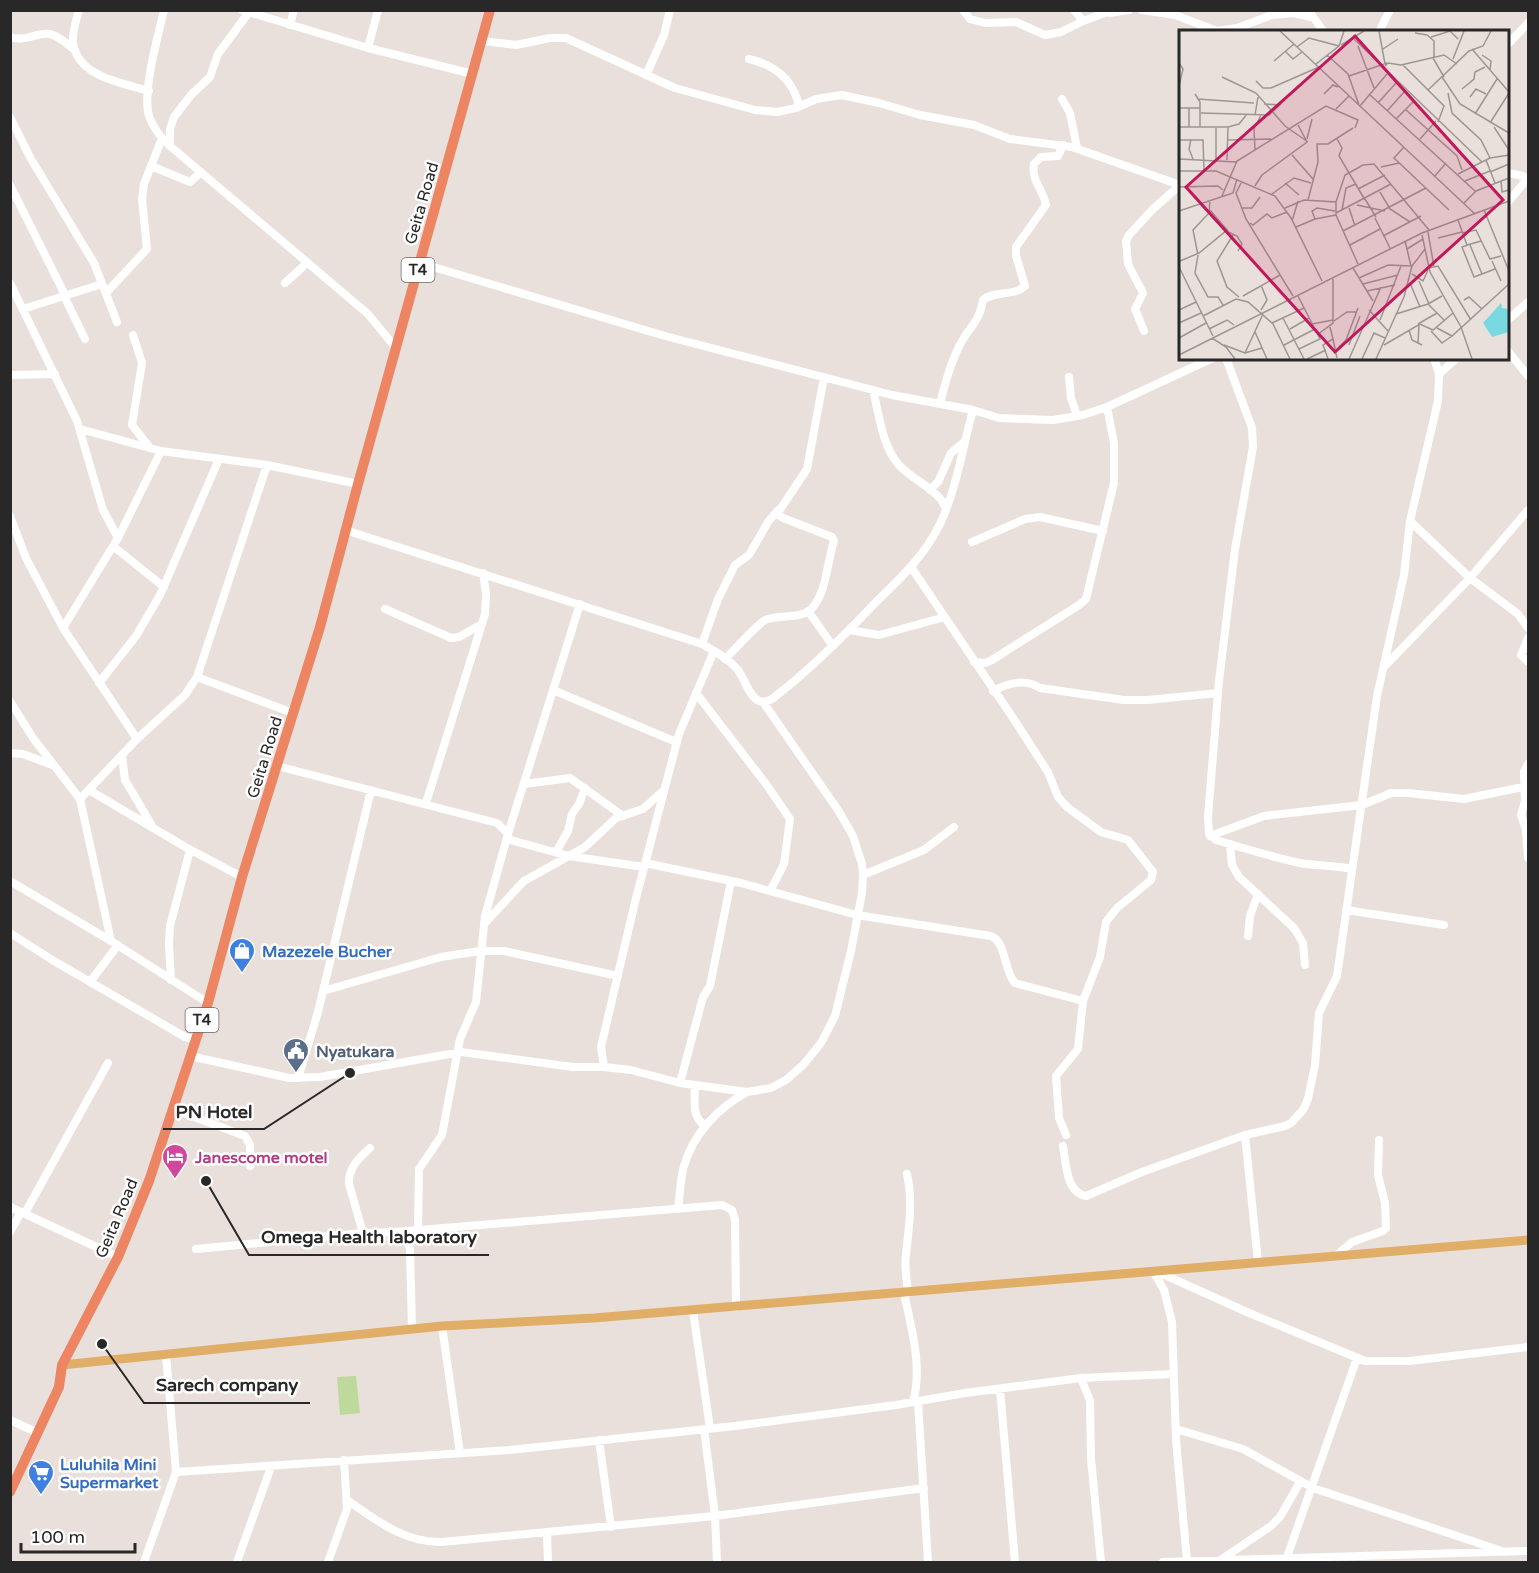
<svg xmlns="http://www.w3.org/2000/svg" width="1539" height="1573" viewBox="0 0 1539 1573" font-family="'Varela Round',sans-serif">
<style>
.green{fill:#bdda9c}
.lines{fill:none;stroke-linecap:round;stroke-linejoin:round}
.minor{stroke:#fff;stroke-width:8}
.major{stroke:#e1ae68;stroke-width:9}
.highway{stroke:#ed8462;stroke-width:10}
.labels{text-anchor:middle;stroke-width:5;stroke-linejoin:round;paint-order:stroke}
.shield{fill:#fff;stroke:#686868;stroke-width:1.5}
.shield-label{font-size:15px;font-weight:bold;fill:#282828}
.street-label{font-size:16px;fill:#282828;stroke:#fff}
.shop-label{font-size:16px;font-weight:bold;fill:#366cbe;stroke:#fff;text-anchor:start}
.service-label{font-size:16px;font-weight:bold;fill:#4e5e75;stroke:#fff;text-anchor:start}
.hotel-label{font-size:16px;font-weight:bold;fill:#b23c85;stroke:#fff;text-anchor:start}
.inset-road{fill:none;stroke:#9c9693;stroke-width:1.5}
.view{fill:#c2185b;fill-opacity:0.15;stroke:#c2185b;stroke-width:3}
.inset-edge{fill:none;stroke:#282828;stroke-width:3}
.leader{fill:none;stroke:#282828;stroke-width:2}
.callout-dot{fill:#282828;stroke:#fff;stroke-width:2}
.callout-label{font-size:18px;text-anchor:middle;font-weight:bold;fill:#282828;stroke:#fff;stroke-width:5;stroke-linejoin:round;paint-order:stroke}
</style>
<rect width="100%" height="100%" fill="#e9e0db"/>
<!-- green -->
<path class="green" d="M356,1376L360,1413L340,1415L337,1377Z"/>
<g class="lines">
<!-- minor -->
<path class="minor" d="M79,10C76,21 72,32 73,43C78,77 122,83 149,91
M164,10C158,37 142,91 149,116C153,127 161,138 170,146L368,314L395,347
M242,10L368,48L473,74
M963,10L970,19L985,23L1016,22L1045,35L1061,32L1083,21L1113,10
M1074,10L1083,21
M1142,10L1175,15L1217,31L1237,28L1272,15L1293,13L1311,17
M1308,10L1324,32
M1110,13L1129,10
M290,25L294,10
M1379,32L1390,10
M10,37C25,42 37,32 50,34C59,36 68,45 75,50
M482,41L516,45L550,38H566L675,88L755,110L777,112L796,108L816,99L842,95L879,103L920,115L974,125L1010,139L1072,147L1180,185
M1508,44L1528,23
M368,48L378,10
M749,59C775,65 793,79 799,106
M646,75L664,35L670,10
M1062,99L1070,113L1077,148
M10,117L31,159L94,263L117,322
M170,146V129L174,117L191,95L210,77L218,54L249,12
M151,166L190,182L201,172
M1508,173L1523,176
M10,185L65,295
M1508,202L1528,178
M420,263L665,336L892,395L973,410L999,418L1053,420L1083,415L1107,407L1213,358
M10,283L77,421L103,510L118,538
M285,283L307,263
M106,293L147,249L142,199L144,184L162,138
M64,296L85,339
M23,309L102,284
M1508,320L1528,302
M1144,331L1135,309L1143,293L1128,264L1126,241L1129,235L1152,210L1180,185
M133,335L142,363L132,425L150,448
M1508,351L1528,376
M1226,358L1252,428L1253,447L1235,549L1219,681L1208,817L1209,834L1216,840C1244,848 1271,857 1300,863C1317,866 1334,865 1352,869
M1439,374L1457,358
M10,375L55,374
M1069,377L1071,398L1077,416
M873,390C879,414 882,446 899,465C913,481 939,489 946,509
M940,404C945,383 951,360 962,341C972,324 979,322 983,300C994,290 1013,297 1025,286L1016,256V247L1046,205C1043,189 1031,181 1034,164L1041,157L1058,156L1063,145
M80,429L161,451L267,465L358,484
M930,490L938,482L951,453L964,442
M10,516L26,558L63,628L137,739
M1410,521L1470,578L1518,614L1528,628
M345,530L702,644C714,651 728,658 737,669C745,678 748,696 759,701C763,703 768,701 772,699C810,670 843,637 876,602C900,579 925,555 940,524C956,491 963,446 973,410
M972,542L1025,519L1040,517L1103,531
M113,546L164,587
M911,567L1013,718L1048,772L1058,797L1067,807L1101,832L1128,840L1153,872L1151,880L1117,908L1106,922L1100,957L1083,1001L1078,1049L1056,1076L1059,1118L1066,1135
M385,609L451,638L459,637L482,624
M808,611L833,646
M63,628L118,538L161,451
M849,630L879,635L945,617
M1528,638L1521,655L1528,662
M702,644L718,599L735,565L749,555L768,522L778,510
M725,659C733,651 758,624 765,620C780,613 802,621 813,607C827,590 827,562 834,541L832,537L783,518L777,514L807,469L824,377
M974,662L985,663L992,660L1079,605L1086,599L1114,483V443L1107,407
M1385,666L1470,578L1528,510
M197,677L293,713
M99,683L136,636L160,595L219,459
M553,690L676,742
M993,691C1008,683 1025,678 1040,688L1124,700H1148L1218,693
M696,693L766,784L790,819L784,864L770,891
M10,701L33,738L80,799L111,941
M10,753L23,754L52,765
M122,755L125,780L151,824
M1528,764L1524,772L1525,801L1521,815L1526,830L1528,858
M277,766L497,823L508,834
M524,784L570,778L623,816
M89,790L187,848L242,877
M80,799L137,739L185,695L197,677L267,465
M426,803L485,614L486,594L483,573
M1210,836L1264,816L1362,805L1391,793H1408L1464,799L1528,786
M507,839L569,856L644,867
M1230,844L1232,865L1239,877L1294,928L1303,943L1305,965
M556,852L568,831L572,814L579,804L585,788
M645,863L741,883L857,915L991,936C1007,943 1003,970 1015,983L1083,1001
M863,875L924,850L954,827
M10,881L111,941L208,1003
M1346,910L1444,925
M485,923L524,881L585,847L616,818L643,809L663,791
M10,933L54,961L185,1037L196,1040
M1248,936L1250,916L1258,894
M171,980L169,944L170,926L190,850
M90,982L118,945
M323,991L441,957L480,951H504L618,976
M190,1056L289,1078L320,1077L461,1052L573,1067H604L631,1070L680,1083L747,1092L771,1088L786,1080L803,1065L821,1043L835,1016L851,951L862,893L863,875L862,864L853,836L838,810L763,702
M604,1067L601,1047L635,902L679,734L714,651
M298,1078L318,1012L371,790
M680,1083L703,997L710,986L731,881
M695,1086C695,1101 691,1116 705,1126
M173,1109L245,1136L250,1145V1166
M1245,1135L1258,1262
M1063,1146C1066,1163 1066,1193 1086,1196L1142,1172L1245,1135L1285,1126L1291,1123L1303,1110L1308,1099L1315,1065L1319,1013L1337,976L1377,696L1404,575L1410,521L1438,401L1439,374L1434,358
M907,1174C913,1200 909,1228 906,1254C904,1266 907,1281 908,1293
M10,1207L118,1257
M678,1209C680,1195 680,1180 684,1166C693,1134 718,1108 747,1092
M25,1213L108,1063
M418,1230L419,1169L442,1135L460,1039L476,1002L485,916L508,834L580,604
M10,1232L21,1212
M395,1232L407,1242L410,1249L412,1329
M363,1233L349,1184C348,1168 359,1158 370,1148
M196,1249L363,1233L395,1232L722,1205L732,1210L735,1220L736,1307
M1337,1255L1352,1242L1383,1231L1386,1228L1385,1203L1378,1175L1379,1140
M1153,1271L1164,1290L1172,1322L1176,1440L1187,1561
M1156,1271L1249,1313L1365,1361H1410L1528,1347
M904,1293C911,1327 923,1367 913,1402
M693,1311L710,1428
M442,1326L460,1453
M1081,1378L1090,1401L1091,1459L1101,1562
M1000,1389L1015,1562
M918,1401L928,1562
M10,1420L36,1432
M704,1429L715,1516L717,1562
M1176,1429L1243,1449L1313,1488L1499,1550
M599,1440L611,1527
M176,1472L510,1450L735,1426L896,1405L965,1393L1081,1378L1173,1374
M347,1500C377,1521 405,1543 442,1542L715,1516L924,1488
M547,1533L548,1562
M1222,1559L1271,1526L1280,1517L1300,1482
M1286,1560L1357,1358
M144,1562L176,1472L166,1355
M237,1562L271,1467
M328,1562L347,1509L344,1460
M1163,1562L1528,1551"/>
<!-- major -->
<path class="major" d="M62,1365L442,1326L594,1318L1528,1240"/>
<!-- highway -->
<path class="highway" d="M10,1492L59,1387L62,1365L118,1257L149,1181L208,1003L242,877L320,627L358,484L490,10"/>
</g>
<!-- icons -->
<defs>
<symbol id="shop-pin" viewBox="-11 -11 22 30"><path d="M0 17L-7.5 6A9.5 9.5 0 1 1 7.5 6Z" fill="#3f7fe0" stroke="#fff"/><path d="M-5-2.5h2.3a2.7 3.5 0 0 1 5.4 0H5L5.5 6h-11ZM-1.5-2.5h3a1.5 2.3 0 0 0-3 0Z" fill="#fff"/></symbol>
<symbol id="civic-pin" viewBox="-11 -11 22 30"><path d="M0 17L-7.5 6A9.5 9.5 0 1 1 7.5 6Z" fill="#5c6f8a" stroke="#fff"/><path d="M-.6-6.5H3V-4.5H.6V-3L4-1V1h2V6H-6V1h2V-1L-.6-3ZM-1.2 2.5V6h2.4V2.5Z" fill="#fff"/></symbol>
<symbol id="hotel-pin" viewBox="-11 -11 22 30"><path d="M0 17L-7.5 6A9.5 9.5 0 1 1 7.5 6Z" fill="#d1479c" stroke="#fff"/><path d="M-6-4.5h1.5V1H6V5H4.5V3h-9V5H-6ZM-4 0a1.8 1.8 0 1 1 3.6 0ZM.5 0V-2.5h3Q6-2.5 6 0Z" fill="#fff"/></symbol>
<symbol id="supermarket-pin" viewBox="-11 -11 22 30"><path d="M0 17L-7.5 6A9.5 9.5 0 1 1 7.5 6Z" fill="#3f7fe0" stroke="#fff"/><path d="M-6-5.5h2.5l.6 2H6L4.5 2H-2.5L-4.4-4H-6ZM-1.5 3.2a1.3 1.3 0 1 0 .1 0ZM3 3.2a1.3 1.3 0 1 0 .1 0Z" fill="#fff"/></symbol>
</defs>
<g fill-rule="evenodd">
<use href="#shop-pin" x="227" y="936" width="30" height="40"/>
<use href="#civic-pin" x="281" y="1036" width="30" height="40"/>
<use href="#hotel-pin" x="160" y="1142" width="30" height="40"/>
<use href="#supermarket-pin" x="26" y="1458" width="30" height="40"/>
</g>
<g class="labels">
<!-- shield labels -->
<g class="shield">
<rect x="401.5" y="258" width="33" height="24" rx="4.5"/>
<rect x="185.5" y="1008" width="33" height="24" rx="4.5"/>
</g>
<g class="shield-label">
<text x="418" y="275">T4</text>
<text x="202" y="1025">T4</text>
</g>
<!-- street labels -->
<g class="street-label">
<text transform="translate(421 203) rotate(-74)" y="6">Geita Road</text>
<text transform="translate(264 757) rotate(-73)" y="6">Geita Road</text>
<text transform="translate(116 1218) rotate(-67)" y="6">Geita Road</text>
</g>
<!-- shop labels -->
<g class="shop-label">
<text x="262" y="957">Mazezele Bucher</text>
<text x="60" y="1470">Luluhila Mini<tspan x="60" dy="18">Supermarket</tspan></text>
</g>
<!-- service labels -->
<g class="service-label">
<text x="316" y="1057">Nyatukara</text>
</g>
<!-- hotel labels -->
<g class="hotel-label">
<text x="195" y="1163">Janescome motel</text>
</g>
</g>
<!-- overview -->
<g transform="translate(1179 30)">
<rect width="330" height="330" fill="#e9e0db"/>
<path d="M322,273L323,278L330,279V302L313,307L304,293Z" fill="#78d9e1"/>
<path class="inset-road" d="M101,1L296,184M200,1L206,34M236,3L248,5L255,11V28M252,7L271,1L279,9M174,8L303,132M162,15L185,1M179,16L195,58M118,17L130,8L160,16M204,19L219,9M293,19L330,62M106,21L114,29L123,22M148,25L169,44L180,75M303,25L312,31L311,40M254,28L265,47M274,29L285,1M95,31L115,14M0,33L4,39L0,56M137,34L160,16L165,1M224,35L265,76L259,92M206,36L209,33L222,35L265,25L278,34M170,46L208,33M43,47L77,63L106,96L129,112M263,47L281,74L330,103M77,51L84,58H92L140,37M283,59L295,49L296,42L306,37M249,60L290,21L304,16L312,1M269,63L273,83L302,110L311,128M16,64L21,72V97M145,64L154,55L159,57M190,64L296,161M291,67L297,59L307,64M19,69L75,73M199,73L217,53M181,76L208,44M0,78H21M10,78V97M157,79L170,66M226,79L278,126L283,140M208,81L226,61M22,83L90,85L101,75L85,74M296,84L318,49M76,85L79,67M217,89L235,71M311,93L330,63M0,97H49L60,94L68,84M315,97L330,120M12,109L10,119L14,129M128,109L133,89M158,109L163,118L160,126L186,170M241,109L257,91M0,110H24L25,140M49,110L92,109M225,117L215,128L270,180M76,120L75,99L82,85M113,125L134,149M0,129L57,132M37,129V98M48,130L49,97M307,130L316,153M202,137L220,133M0,141H37L96,166L112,188L143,251M311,142L330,134M279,144L311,128L330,125M255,147L267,133M63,151L57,163L67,189L114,266M286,151L311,141M322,151L323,162L330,160M106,153L120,165M76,156L83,145L128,112L118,93M0,157L39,156L44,160M179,159L206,145M201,162L211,179L231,192M93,164L115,148L132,153M43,166L58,131L147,76L179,90L176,98M186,169L197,187M31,170L30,183L14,200L19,225L16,243L29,267H39L44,275M129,170L139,132L138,114H149L174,98M157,172L166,145L184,135L195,134L250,200M285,173L297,161L330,148M178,175L206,181M62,178H73L81,167M106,178L125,170L157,172V185L179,234M170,178L176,196M31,180L49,201M163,180L167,158L177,154M305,180L330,241M0,181L54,163L58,149M157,183L212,154M196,188L211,218M136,189L157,185M279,190L288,215L302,211M113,191L119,171M71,193L74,195L88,184L93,188L108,182M117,197L136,189L133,181L138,178L156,181M164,201L247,158M249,202L255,237M283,203L297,200L311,229L322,226M54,205L38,231L48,257L60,267M243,205L251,242L282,297L293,329M204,206L242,186M259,208L283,202M226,211L232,236M171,215L201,199M289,215L283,217L295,247L316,239M291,215L303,244M228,219L244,209M1,231L20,223L47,201L58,206L63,214L59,221M313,231L322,251M0,237L34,306M174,238L194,271M250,238L259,236L292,290M233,244L244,251L249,240M180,248L209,235L233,236M240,251L250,274M231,253L241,277M184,254L219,245M188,261L216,255M64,266L101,245M119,266L141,309L120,319M285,270L290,267L303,279M249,274L265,290M0,280L17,272M82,280L88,270L82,255M190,280L209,301M217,284L249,274L263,266M24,286L57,269L69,272L94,294L111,329M104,288L125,329M201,290L222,236M155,291L168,282H177M0,293L22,283M93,293L125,278M133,294L154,290M239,294L258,283M258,298L273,306L330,254M30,299L48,290L55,295M111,299L130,288M230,300L233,310L243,315M252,301L263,313L273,306M76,302L88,329M138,305L154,293V249M0,308L27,293M33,308L47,317L56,329M154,309L158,328M239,313L240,295M45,315L66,323L83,318M105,315L136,299M170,315L181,286M205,315L241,294L254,300L274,283M159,318L167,310L179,278M66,323L84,284M0,325L243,203L330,171M128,329L147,320M149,329L144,315L154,309L151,297M170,329L202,257M183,329L195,303L206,308M197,329L225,267L233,236L246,219"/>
<path class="view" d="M176,6L324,170L156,322L7,157Z"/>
<rect width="330" height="330" class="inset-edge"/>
</g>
<!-- callouts -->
<path class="leader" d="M350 1073L264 1129H163M206 1181L249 1255H489M102 1344L144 1403H310"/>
<g class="callout-dot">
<circle cx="350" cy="1073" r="6"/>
<circle cx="206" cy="1181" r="6"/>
<circle cx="102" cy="1344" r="6"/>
</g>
<g class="callout-label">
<text x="214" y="1118">PN Hotel</text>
<text x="369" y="1243">Omega Health laboratory</text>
<text x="227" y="1391">Sarech company</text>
</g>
<!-- border -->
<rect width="1539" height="1573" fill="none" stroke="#282828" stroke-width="24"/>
<!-- scale -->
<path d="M21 1543v9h114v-9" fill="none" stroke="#282828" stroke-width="3"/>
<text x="30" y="1543" font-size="18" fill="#282828" stroke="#ffffff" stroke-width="4.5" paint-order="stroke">100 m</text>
</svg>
